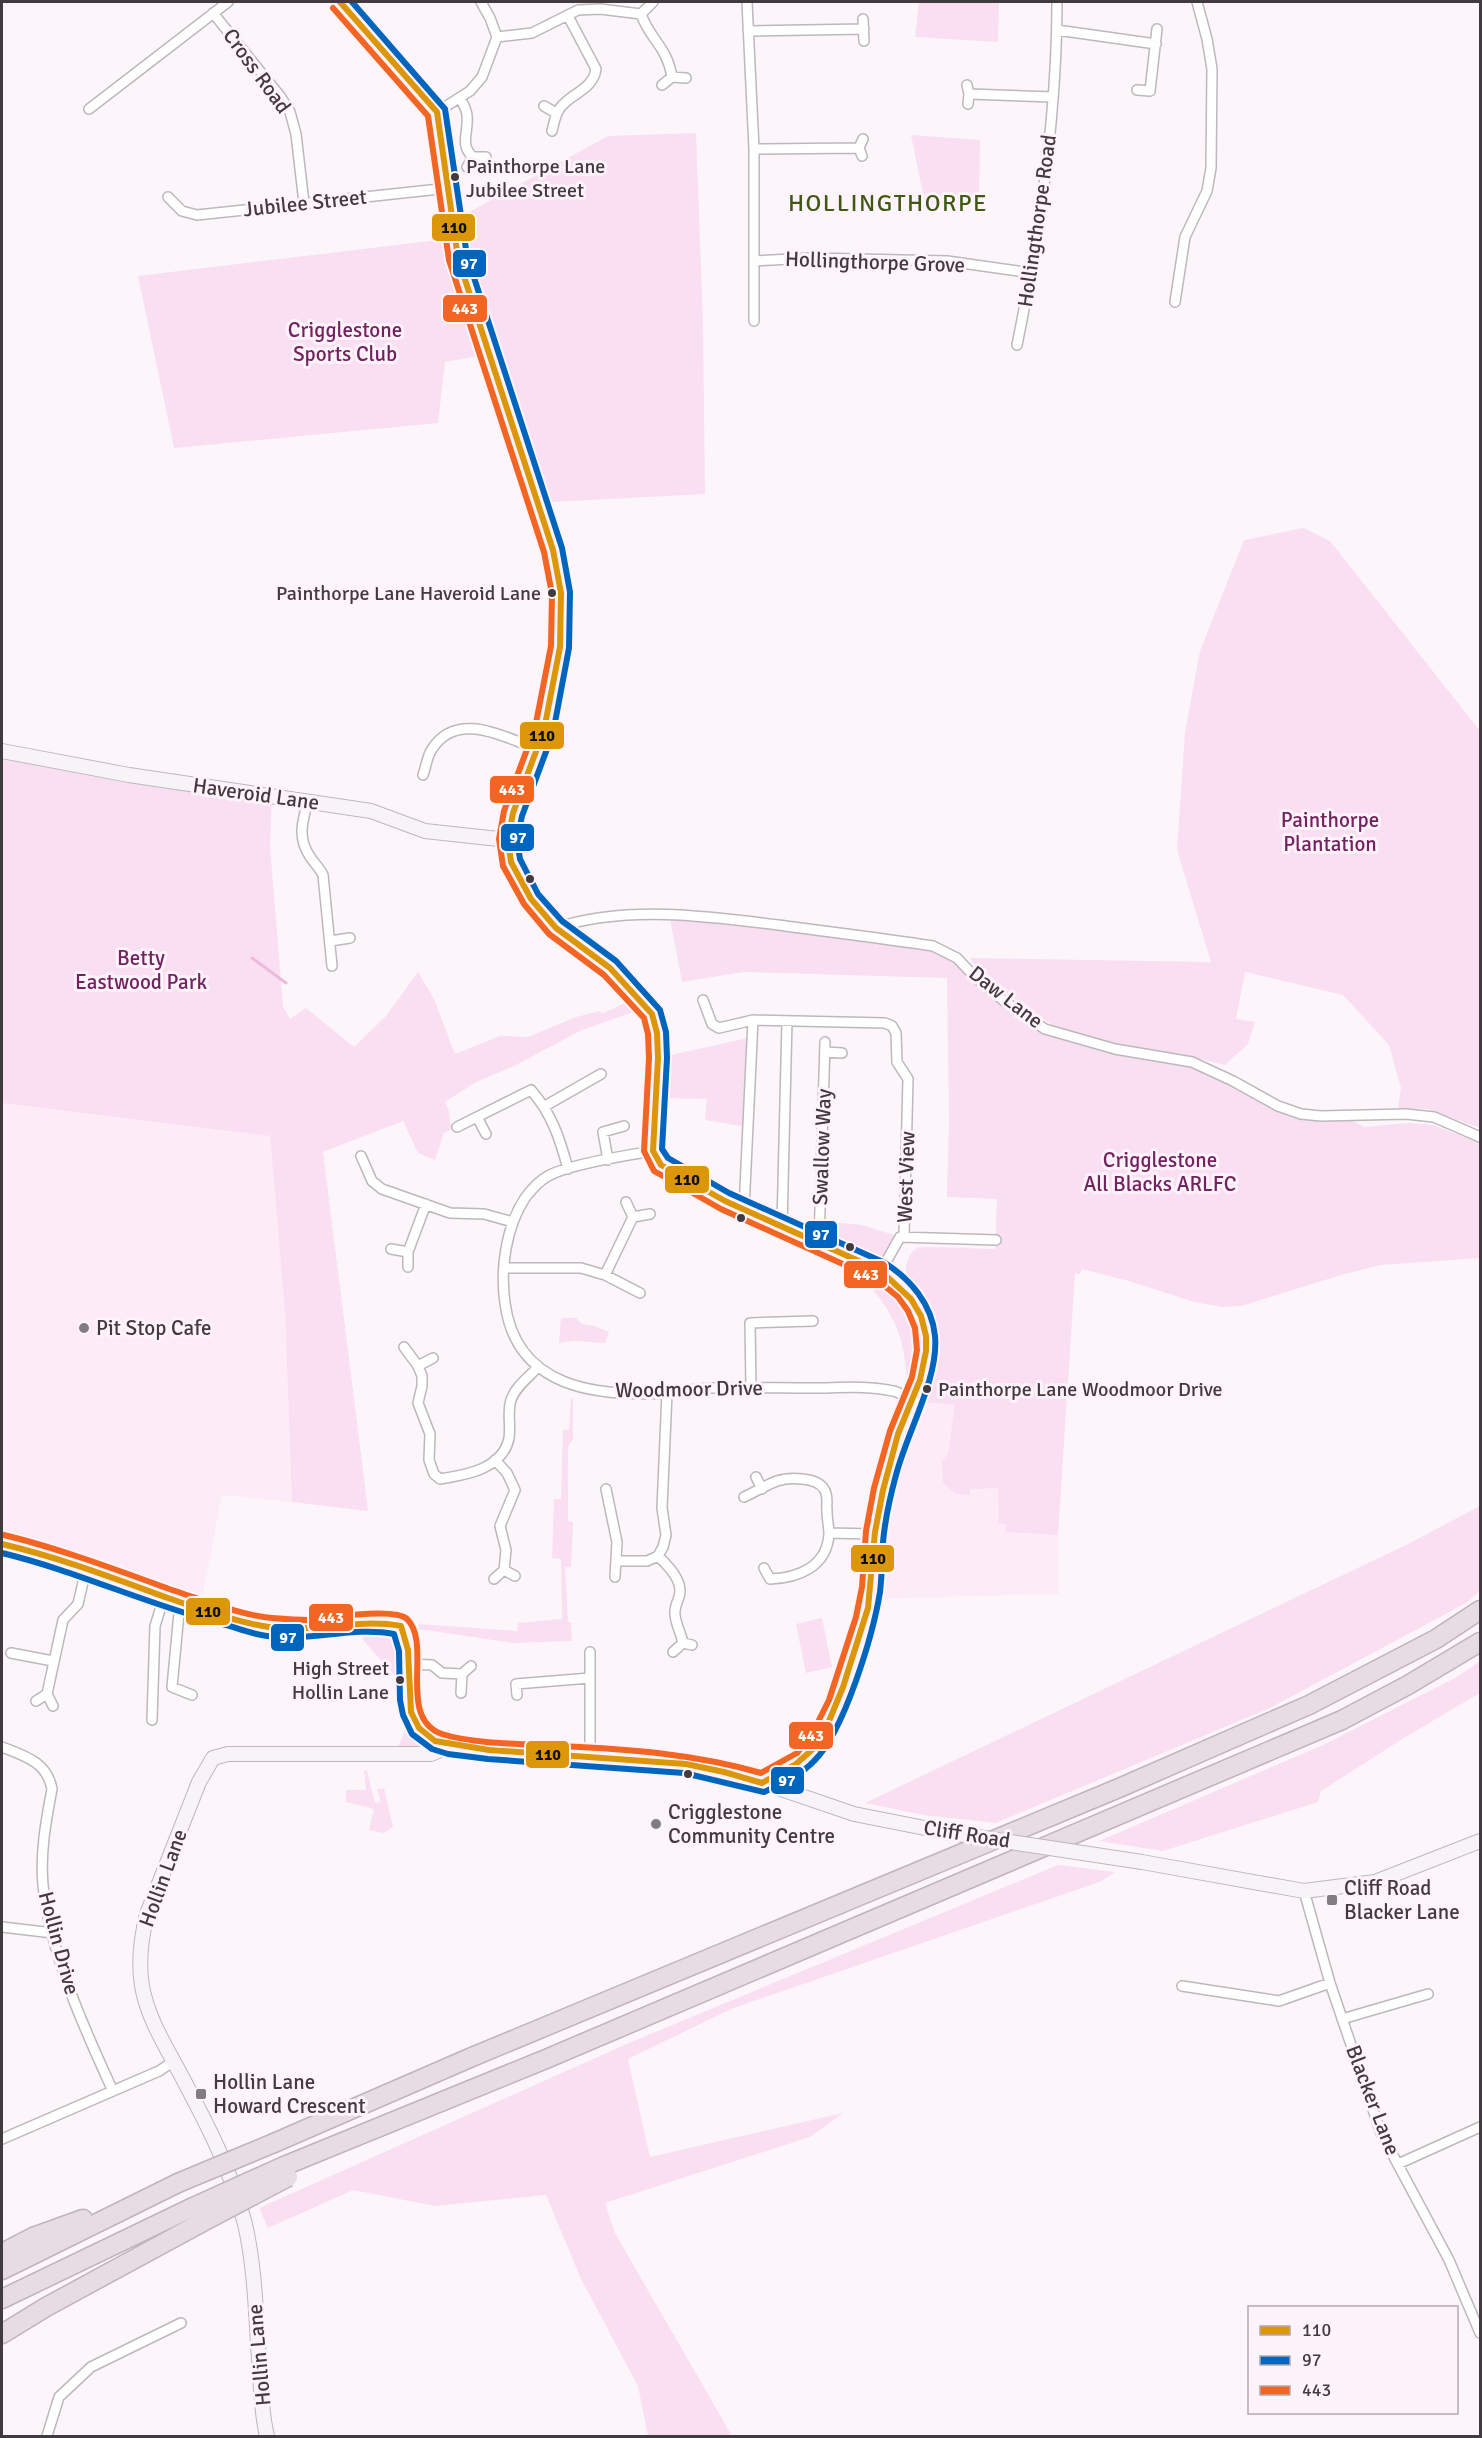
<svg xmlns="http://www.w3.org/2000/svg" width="1482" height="2438" viewBox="0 0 1482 2438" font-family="Signika,sans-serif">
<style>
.built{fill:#fdecf7}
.green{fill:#f9dff1}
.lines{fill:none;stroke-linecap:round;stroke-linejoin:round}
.stream{stroke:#ecbadd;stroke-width:3}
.street-casing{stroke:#bdb8bb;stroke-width:12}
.secondary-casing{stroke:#bdb8bb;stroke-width:16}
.highway-casing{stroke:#c0b3bb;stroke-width:21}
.street{stroke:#fffefe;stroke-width:9}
.secondary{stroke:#f7f3f6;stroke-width:14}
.highway{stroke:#e7dce3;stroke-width:18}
.secondary-bridge-casing{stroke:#bdb8bb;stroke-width:16;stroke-linecap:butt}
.highway-bridge-casing{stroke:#c0b3bb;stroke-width:21;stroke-linecap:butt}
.secondary-bridge{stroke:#f7f3f6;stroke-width:14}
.highway-bridge{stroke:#e7dce3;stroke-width:18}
.bus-1-casing{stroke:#fff3fb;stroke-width:10}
.bus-2-casing{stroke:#fff3fb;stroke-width:10}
.bus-3-casing{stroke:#fff3fb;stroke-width:10}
.bus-1{stroke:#dc9609;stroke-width:6}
.bus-2{stroke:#0065bd;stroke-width:6}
.bus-3{stroke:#f26522;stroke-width:6}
.bus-dot{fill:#413a3e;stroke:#fff3fb;stroke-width:2}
.poi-dot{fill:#827c80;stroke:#fff3fb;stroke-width:2}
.labels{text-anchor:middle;stroke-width:6;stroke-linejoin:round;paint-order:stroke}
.bus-label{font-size:20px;fill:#413a3e;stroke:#fff3fb;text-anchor:start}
.street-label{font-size:21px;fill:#413a3e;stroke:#fff3fb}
.park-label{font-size:21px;fill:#71225f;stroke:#fff3fb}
.poi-label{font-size:21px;fill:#413a3e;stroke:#fff3fb;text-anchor:start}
.quarter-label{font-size:24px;letter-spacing:1.5px;fill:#3e5913;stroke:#fff3fb}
.line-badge{stroke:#fff3fb;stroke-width:2}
.badge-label{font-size:16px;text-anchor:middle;font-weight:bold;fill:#fff}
.pale-badge-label{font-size:16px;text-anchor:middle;font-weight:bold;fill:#111}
</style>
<rect width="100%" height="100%" fill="#fcf6fa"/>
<!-- built -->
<path class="built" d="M2,1103L270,1136L285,1313L292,1502L222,1495L200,1609L2,1544Z
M919,1247H971L1058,1514L1059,1594L873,1599L883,1515L899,1453L924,1402L937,1350L939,1334L937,1323L924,1293L906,1272L908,1259L913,1250Z"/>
<!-- green -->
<path class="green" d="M919,2H999L998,42L915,37Z
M696,133L703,322L705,494L551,502L489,354L445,362L438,423L174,448L138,276L455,238L453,221L608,136Z
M911,135L980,140L979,206L925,204Z
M1304,528L1330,541L1480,731V1128L1428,1109L1398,1108L1401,1088L1389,1045L1343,995L1245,972L1236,1019L1255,1022L1248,1044L1225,1065L1188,1056L1103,1041L1052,1025L984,978L970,958L1211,962L1177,850L1185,732L1200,651L1244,540Z
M2,751L272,796L270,846L283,1006L290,1019L306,1008L354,1047L386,1016L418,972L434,999L455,1054L500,1036L528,1037L576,1017L600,1011L602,1014L631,1000L638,1010L580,1031L514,1066L476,1082L445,1102L449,1111L451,1129L444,1133L435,1160L418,1153L403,1121L323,1152L368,1511L292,1502L285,1313L270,1136L2,1103Z
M670,919L741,920L948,952L1045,1029L1176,1059L1301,1114L1342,1115L1364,1127L1409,1123L1433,1125L1480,1143V1258L1381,1265L1341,1275L1241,1306L1222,1307L1194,1302L1129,1281L1082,1269L1080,1274L1075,1273L1058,1535L1006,1532V1524H999L998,1488L970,1489V1495L956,1494L943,1483L942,1461L948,1454L955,1405L924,1402L939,1334C935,1309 922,1290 906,1272C906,1261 910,1252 919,1247L995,1249L997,1199L947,1197L949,1120L947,978L743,972L682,982Z
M752,1037L748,1127L705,1120L707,1099L657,1098L658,1058Z
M820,1221L862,1225L900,1237L881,1270L914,1302L926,1351L907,1398C908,1315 880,1292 819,1242Z
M561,1318H576L582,1324L595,1326L609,1332L605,1343L574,1341L559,1343Z
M571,1398L573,1399V1439L568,1447V1521L573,1522L571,1567H565L568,1622H571L572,1641L513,1643L419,1629V1624L517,1631L518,1623L562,1619L561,1559L552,1558L554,1499H561L563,1430H569Z
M1480,1506V1591L1466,1603L1270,1708L996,1823L923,1815L865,1803L1408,1544Z
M822,1618L832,1667L806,1673L796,1624Z
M390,1631C406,1639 401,1664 400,1679H398L363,1640L362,1633Z
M1480,1661V1693L1407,1736L1321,1791L1318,1802L1163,1851L1099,1841L1323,1745L1457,1677Z
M412,1715L440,1751L397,1749Z
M364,1770L367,1771L375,1803L381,1802L377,1789L384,1788L393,1827L384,1833L369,1830L374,1809L346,1802V1790H366Z
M1058,1865L1115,1872L1102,1881L731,2009L628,2059L650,2157L843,2113L810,2137L605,2203L615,2233L732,2436H648L638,2386L581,2279L546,2195L435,2206L353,2190L268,2228L259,2208L629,2043Z"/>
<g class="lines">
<!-- stream -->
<path class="stream" d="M252,958L286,983"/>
<defs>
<path id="street" d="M747,2L754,149V321
M213,13L280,96L290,112L296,134L304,203
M641,14C650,40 667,46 672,77
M863,19L864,41
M1057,30L1156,44
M748,31L864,29
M497,37L532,33L578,10L600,9L641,14L653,2
M662,85L672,77L686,78
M967,85L969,94L968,104
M1137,90L1150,91L1157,29
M969,94L1053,97
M460,98C463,104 467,109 467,116C469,131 459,145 473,157
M544,106L556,113
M89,109L228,2
M437,112L470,91L482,77L497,37L490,18L481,2
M552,131C554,123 555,115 560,108C571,93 593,90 596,69L568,16
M754,149L859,148
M862,156L859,148L863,139
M467,167L473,157H486
M168,197L182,211L197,215L449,188
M754,261L810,258L947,261L1032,273
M1175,302L1185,237L1207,191L1211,168L1212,69L1207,39L1197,2
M1017,345C1040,232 1057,117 1057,2
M423,775C426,767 427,756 432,749C457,710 503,737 538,749
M308,801C303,819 297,837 309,855C313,862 319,867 323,875L332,966
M556,928C624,905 708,916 778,925C830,932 881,938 933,946L957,958L974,976L1004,1001L1045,1029L1115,1049L1192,1062L1233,1081L1278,1106L1301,1114L1321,1116L1406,1114L1434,1117L1480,1137
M330,941L350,938
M703,1000L712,1024L719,1028L753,1020L885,1023L892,1026L896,1033L897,1062L908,1079L904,1236
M825,1052L842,1053
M545,1106L601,1074
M477,1117L486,1134
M457,1127L531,1090C552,1114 560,1139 568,1169
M653,1151C628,1155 569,1164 548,1176C539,1181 531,1190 525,1198C506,1227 500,1269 505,1303C516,1388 596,1397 667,1393C682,1392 697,1388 712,1388C745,1387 779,1388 812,1388C838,1388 867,1385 893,1391C900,1392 907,1398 913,1401
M361,1156L372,1181L382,1189L450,1213L484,1214L513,1222
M608,1160L603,1132L624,1126
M626,1202L633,1217L650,1214
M744,1209L753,1020
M782,1225L787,1021
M819,1242L825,1042
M391,1249L408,1252
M408,1267V1252L426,1204
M504,1268H581L605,1275L640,1293
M881,1271L900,1237L996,1240
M605,1275L633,1217
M404,1347L418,1366L422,1376V1386L418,1403L430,1434L429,1460L434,1474L440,1479C466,1475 503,1469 509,1438C511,1425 507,1412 511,1400C515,1387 529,1377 538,1367
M418,1366L433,1358
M751,1388L750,1323L813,1321
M495,1460L507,1473L515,1490L500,1526L506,1550L504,1570
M756,1477L762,1489
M606,1489L617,1542L615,1577
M744,1497C755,1492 766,1485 777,1481C789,1477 817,1477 824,1489C829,1496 826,1503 827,1511C827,1519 829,1527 829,1534C827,1567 798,1578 770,1579L764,1568
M829,1533L874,1534
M658,1556C668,1566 684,1581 679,1597C677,1603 674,1608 675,1615C676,1625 681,1633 683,1643
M616,1561H647L658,1556L663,1547L666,1535L662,1508L667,1393
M494,1579L504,1570L515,1576
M180,1602L172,1687L192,1695
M590,1652V1757
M673,1652L683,1643L692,1645
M11,1653L53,1661
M408,1664L432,1665L442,1673L462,1674L461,1693
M462,1674L471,1666
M47,1694L63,1620L78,1604L86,1569
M517,1695L516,1684L590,1678
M36,1701L47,1694L53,1706
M152,1720L155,1626L164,1597
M2,1747C25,1756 47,1762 52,1789C46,1821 40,1852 43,1885C50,1953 84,2028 112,2089
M1304,1891L1330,1983L1381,2133L1449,2260L1480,2333
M2,1927L53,1933
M1182,1986L1279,2001L1330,1983
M1342,2019L1428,1994
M2,2139L159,2071L174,2061
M1398,2164L1480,2127
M47,2436L59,2397L91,2367L181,2323"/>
<path id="secondary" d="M340,2L437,112L458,258L538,499L553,550L561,593L560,647L544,730L532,767L513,813L508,840L511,862L531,899L556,928L610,968L652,1014L657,1033L658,1058L653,1151L661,1165L725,1201L881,1271C904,1287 922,1307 926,1336C930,1377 904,1411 894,1448C886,1475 879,1504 875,1532C872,1553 874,1575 870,1596C865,1627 854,1657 843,1687C835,1708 828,1730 814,1748C800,1766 780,1773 762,1783
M2,751L129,775L371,811L425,831L508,840
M2,1544L23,1549L86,1569L200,1609L268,1627L306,1629L380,1622L401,1626L407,1643L409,1706L416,1724L423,1733L440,1743L484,1749L705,1767L737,1774L854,1814L945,1832
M1142,1862L1304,1891L1375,1882L1480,1841
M267,2436C262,2416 261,2394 260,2373C256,2324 256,2272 245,2224C232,2172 207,2124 182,2077C167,2048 148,2020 142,1986C138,1962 141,1938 147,1914L199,1782L213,1758L228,1754H431L450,1746"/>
<path id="highway" d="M274,2143L472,2057L1119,1788L1309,1705L1436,1639L1480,1610
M284,2166L546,2059L1342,1720L1408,1685L1480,1642
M2,2253L33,2237L83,2219
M2,2270L178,2183
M2,2299L191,2208
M2,2334L46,2307L199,2224"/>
</defs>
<!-- street casing -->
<use href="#street" class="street-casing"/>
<!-- secondary casing -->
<use href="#secondary" class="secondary-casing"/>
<!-- highway casing -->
<use href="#highway" class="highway-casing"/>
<!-- street -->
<use href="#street" class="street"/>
<!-- secondary -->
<use href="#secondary" class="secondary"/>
<!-- highway -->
<use href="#highway" class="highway"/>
<defs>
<path id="secondary-bridge" d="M945,1832L1142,1862"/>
<path id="highway-bridge" d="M178,2183L274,2143
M191,2208L284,2166
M199,2224L288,2177"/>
</defs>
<!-- secondary-bridge casing -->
<use href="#secondary-bridge" class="secondary-bridge-casing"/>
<!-- highway-bridge casing -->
<use href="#highway-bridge" class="highway-bridge-casing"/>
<!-- secondary-bridge -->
<use href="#secondary-bridge" class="secondary-bridge"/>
<!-- highway-bridge -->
<use href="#highway-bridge" class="highway-bridge"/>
<defs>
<path id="bus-1" d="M340,2L437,112L458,258L553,550L561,593L560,647L544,730L513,813L508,840L511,862L531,899L556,928L610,968L652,1014L657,1033L658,1058L653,1151L661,1165L725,1201L881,1271L911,1299L921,1316L926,1336V1351L920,1380L898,1434L883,1490L875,1532L868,1608L843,1687L827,1726L814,1748L796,1764L762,1783
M2,1544C58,1557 113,1578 168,1598C200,1609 235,1622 269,1627C313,1633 357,1618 401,1626L408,1650L411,1712L419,1728L435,1741L489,1750L686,1764L724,1772L762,1783"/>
<path id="bus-2" d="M2,1553C77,1571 148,1605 223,1624C237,1628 252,1634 267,1636C310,1642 353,1626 394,1634L399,1651L400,1700L403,1715L412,1734L432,1749L448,1754L488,1759L684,1773L764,1792C781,1784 801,1775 814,1761C844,1732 873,1635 880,1592C882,1576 882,1559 883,1542C885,1520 890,1497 896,1475C907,1432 939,1378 935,1336C932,1304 910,1279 885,1263L729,1193L668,1158L662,1149L667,1058L666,1032L660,1010L616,961L562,921L538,894L520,859L517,840L522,816L553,733L569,648L570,592L562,548L467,256L445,109L352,2"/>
<path id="bus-3" d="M4,1535C61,1549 117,1570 172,1590C200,1599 244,1616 272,1618C284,1619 297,1620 309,1620C328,1618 394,1607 407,1619C433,1644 396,1718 442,1734C472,1744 527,1744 560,1746C628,1749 695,1754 761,1773L797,1753L811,1736L829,1700L856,1617L862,1587L866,1531L874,1488L890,1431L912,1377L917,1350L915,1328L908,1311L898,1297L876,1279L721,1209L654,1171L644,1151L649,1058L648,1034L644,1018L604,975L549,934L524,904L503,866L499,839L504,811L535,728L551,646L552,594L544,552L449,260L428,116L333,8"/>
</defs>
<!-- bus-1 casing -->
<use href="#bus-1" class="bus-1-casing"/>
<!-- bus-2 casing -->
<use href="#bus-2" class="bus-2-casing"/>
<!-- bus-3 casing -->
<use href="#bus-3" class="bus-3-casing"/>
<!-- bus-1 -->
<use href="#bus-1" class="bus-1"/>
<!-- bus-2 -->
<use href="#bus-2" class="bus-2"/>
<!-- bus-3 -->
<use href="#bus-3" class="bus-3"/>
</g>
<!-- markers -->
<g class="bus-dot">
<circle cx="455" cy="177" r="5"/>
<circle cx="552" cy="593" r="5"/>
<circle cx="530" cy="879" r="5"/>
<circle cx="741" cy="1218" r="5"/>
<circle cx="850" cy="1247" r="5"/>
<circle cx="927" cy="1389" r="5"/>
<circle cx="400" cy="1680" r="5"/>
<circle cx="688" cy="1774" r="5"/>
</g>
<g class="poi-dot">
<circle cx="84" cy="1328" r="6"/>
<circle cx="656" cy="1824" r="6"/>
<rect x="1326" y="1894" width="12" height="12" rx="3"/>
<rect x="195" y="2088" width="12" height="12" rx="3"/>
</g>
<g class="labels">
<!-- bus labels -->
<g class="bus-label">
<text x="466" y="173">Painthorpe Lane<tspan x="466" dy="24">Jubilee Street</tspan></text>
<text x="541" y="600" text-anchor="end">Painthorpe Lane Haveroid Lane</text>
<text x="938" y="1396">Painthorpe Lane Woodmoor Drive</text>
<text x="389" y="1675" text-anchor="end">High Street<tspan x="389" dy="24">Hollin Lane</tspan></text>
</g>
<!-- street labels -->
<g class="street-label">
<text transform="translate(257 71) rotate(54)" y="7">Cross Road</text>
<text transform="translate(305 203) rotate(-6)" y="7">Jubilee Street</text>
<text transform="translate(1037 221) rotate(-82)" y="7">Hollingthorpe Road</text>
<text transform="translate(875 262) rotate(2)" y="7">Hollingthorpe Grove</text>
<text transform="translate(256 794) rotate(8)" y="7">Haveroid Lane</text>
<text transform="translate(1006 997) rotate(38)" y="7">Daw Lane</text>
<text transform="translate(822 1147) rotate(-88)" y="7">Swallow Way</text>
<text transform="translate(906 1177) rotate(-88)" y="7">West View</text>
<text transform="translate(689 1389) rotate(-1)" y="7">Woodmoor Drive</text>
<text transform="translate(967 1834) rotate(9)" y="7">Cliff Road</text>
<text transform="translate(163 1878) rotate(-70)" y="7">Hollin Lane</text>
<text transform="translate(59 1943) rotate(75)" y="7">Hollin Drive</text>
<text transform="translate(1373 2100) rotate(69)" y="7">Blacker Lane</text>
<text transform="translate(259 2355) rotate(-95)" y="7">Hollin Lane</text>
</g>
<!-- park labels -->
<g class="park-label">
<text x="345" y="337">Crigglestone<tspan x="345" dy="24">Sports Club</tspan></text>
<text x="1330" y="827">Painthorpe<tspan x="1330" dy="24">Plantation</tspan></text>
<text x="141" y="965">Betty<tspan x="141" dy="24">Eastwood Park</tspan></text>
<text x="1160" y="1167">Crigglestone<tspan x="1160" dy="24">All Blacks ARLFC</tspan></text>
</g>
<!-- poi labels -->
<g class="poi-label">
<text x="96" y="1335">Pit Stop Cafe</text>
<text x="668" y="1819">Crigglestone<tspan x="668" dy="24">Community Centre</tspan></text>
<text x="1344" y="1895">Cliff Road<tspan x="1344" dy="24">Blacker Lane</tspan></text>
<text x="213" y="2089">Hollin Lane<tspan x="213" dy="24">Howard Crescent</tspan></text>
</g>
<!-- quarter labels -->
<g class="quarter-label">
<text x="888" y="211">HOLLINGTHORPE</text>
</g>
</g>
<g class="line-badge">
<rect x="431" y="213" width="45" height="29" rx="6" fill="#dc9609"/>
<rect x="452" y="249" width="35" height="29" rx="6" fill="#0065bd"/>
<rect x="442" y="294" width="46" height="29" rx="6" fill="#f26522"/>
<rect x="519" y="721" width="46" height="29" rx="6" fill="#dc9609"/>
<rect x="489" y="775" width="46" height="29" rx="6" fill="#f26522"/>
<rect x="500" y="823" width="35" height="29" rx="6" fill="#0065bd"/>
<rect x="664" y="1165" width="46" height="29" rx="6" fill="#dc9609"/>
<rect x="804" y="1220" width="34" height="29" rx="6" fill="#0065bd"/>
<rect x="843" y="1260" width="45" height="29" rx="6" fill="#f26522"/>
<rect x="850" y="1544" width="45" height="29" rx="6" fill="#dc9609"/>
<rect x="185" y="1597" width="46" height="29" rx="6" fill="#dc9609"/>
<rect x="308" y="1603" width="46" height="29" rx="6" fill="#f26522"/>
<rect x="270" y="1623" width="35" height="29" rx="6" fill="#0065bd"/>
<rect x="788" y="1721" width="46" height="29" rx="6" fill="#f26522"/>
<rect x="525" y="1740" width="45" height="29" rx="6" fill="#dc9609"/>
<rect x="770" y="1766" width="35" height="29" rx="6" fill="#0065bd"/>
</g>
<g class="badge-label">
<text x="469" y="269">97</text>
<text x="465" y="314">443</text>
<text x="512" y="795">443</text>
<text x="518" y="843">97</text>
<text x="821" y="1240">97</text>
<text x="866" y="1280">443</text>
<text x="331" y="1623">443</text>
<text x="288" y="1643">97</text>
<text x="811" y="1741">443</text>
<text x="787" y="1786">97</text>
</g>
<g class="pale-badge-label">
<text x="454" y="233">110</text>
<text x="542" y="741">110</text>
<text x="687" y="1185">110</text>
<text x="873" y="1564">110</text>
<text x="208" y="1617">110</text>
<text x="548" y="1760">110</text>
</g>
<!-- border -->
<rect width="1482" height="2438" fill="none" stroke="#413a3e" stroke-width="6"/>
<!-- legend -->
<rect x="1248" y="2306" width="210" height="108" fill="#fff3fb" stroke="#b3a9af" stroke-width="1.5"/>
<rect x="1260" y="2326" width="30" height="9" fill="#dc9609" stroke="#b3a9af" stroke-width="1.5"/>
<text x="1302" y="2336" font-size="18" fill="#413a3e">110</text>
<rect x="1260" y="2356" width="30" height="9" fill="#0065bd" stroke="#b3a9af" stroke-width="1.5"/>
<text x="1302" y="2366" font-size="18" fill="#413a3e">97</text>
<rect x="1260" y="2386" width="30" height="9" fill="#f26522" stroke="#b3a9af" stroke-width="1.5"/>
<text x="1302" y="2396" font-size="18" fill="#413a3e">443</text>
</svg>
